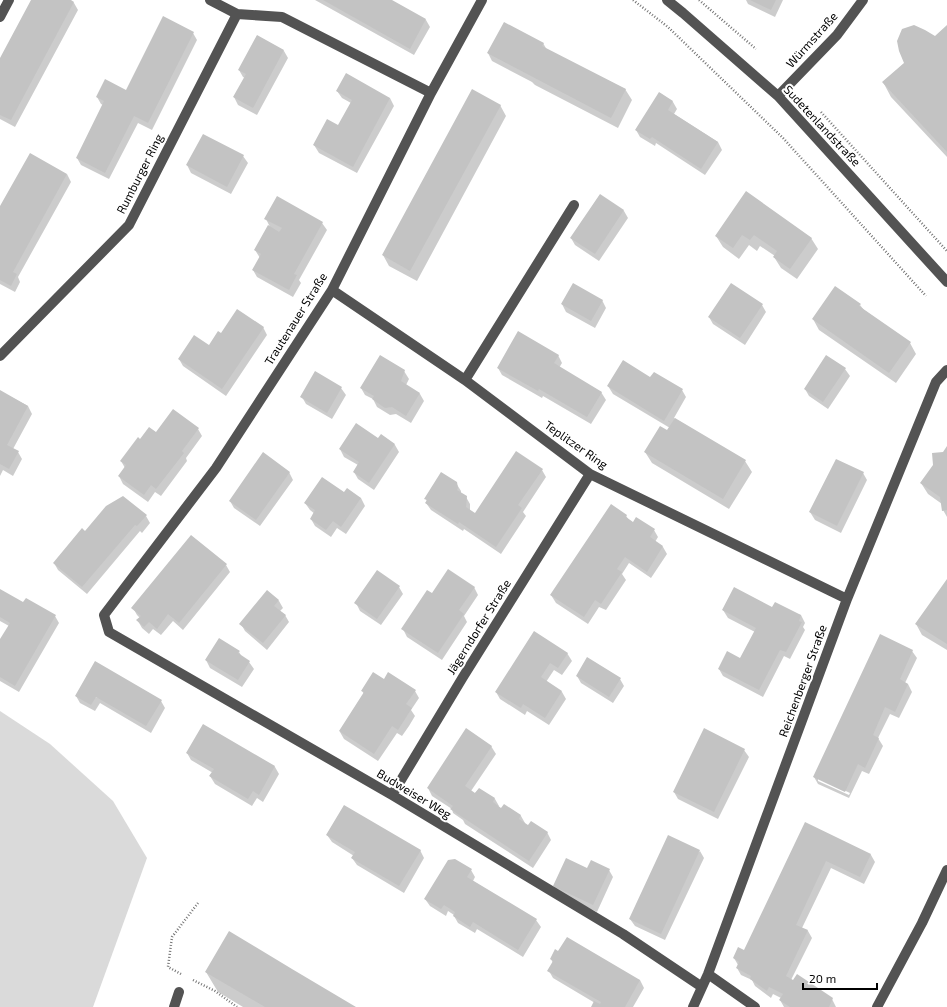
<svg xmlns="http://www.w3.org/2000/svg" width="947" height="1007" viewBox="0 0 947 1007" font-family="'Exo 2',sans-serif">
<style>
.grass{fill:#dadada}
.shadow{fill:#0003;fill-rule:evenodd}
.building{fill:#c3c3c3}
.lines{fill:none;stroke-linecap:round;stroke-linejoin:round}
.path{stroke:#757575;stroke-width:2.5;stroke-dasharray:1 2;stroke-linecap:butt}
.minor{stroke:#535353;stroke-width:10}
.labels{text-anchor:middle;stroke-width:4;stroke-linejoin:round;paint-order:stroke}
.street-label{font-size:12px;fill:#000;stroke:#fff}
</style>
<rect width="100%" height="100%" fill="#fff"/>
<!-- grass -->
<path class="grass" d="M0,711L50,744L113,801L147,858L93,1007H0Z"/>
<!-- shadow -->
<path class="shadow" d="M32,0H69L74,3L78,10L15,127L0,119V60Z
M315,0H390L426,20L430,27L414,55Z
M746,0H783L775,17L748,4Z
M947,26V157L891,97L883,82Z
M193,33L197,40L152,130L138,123L109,179L81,165L77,158L103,105L101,104L97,97L126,92Z
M257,36L284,51L288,58L257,115L238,105L234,97L245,78L243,77L239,70Z
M543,43L547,50L625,89L632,100L618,128L535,85L532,82L492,61L488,53Z
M337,91L390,98L394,106L357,173L319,153L314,145L339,126L351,103L342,98Z
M660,93L673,102L677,109L674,114L718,142L722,150L705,175L656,143L655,146L640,137L636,130Z
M500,105L506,116L417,281L389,266L383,255Z
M243,156L248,163L231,194L191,173L187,165Z
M67,174L71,182L18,277L20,282L15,292L0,284V208Z
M746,193L811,238L818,249L797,279L781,268L774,257L775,256L760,246L757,251L749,245L739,259L723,247L716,236Z
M600,195L624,211L628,218L599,261L575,245L571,238Z
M266,219L322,223L327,230L299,280L301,283L293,297L257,277L253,270L260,258L255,250L271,229Z
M602,300L606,308L595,328L566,312L562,304Z
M762,305L766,312L745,345L713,324L709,317Z
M860,305L864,310L910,343L916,354L896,383L819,330L813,319Z
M263,327L267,335L226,396L183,366L179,359L210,346L222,335Z
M558,355L562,363L559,368L601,392L606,400L591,424L543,396L542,398L502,375L498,368Z
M845,369L850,376L828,409L809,396L805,389Z
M404,371L409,379L406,385L420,394L424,401L411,423L396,414L390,415L377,407L373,399L365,395L361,388Z
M650,379L682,390L686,397L674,418L745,461L752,472L729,509L652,463L645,452L667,431L670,428L613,394L608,386Z
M341,388L346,395L332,419L306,404L302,397Z
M0,391L28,406L32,414L13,449L18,452L22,459L13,476L3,470L0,476Z
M198,429L202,436L186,458L187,461L161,496L155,492L148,502L123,484L119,476L125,468L121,461L140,440Z
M381,435L395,445L399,452L374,490L358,479L354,472L358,465L344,457L340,449L378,440Z
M947,448V517L943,510L942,504L928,494L921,483Z
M542,470L546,477L523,512L526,516L501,554L464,529L463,531L431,510L426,503L427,502L426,499L456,483L461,491V494L466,497L470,504V511L475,514Z
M289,472L293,480L260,526L234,508L230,501Z
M863,473L867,480L841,533L815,520L810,512Z
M344,493L361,498L365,506L346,534L337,528L331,537L315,526L311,519L315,514L310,510L305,503Z
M146,516L150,523L142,533L140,531L87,594L58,570L54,563L85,532Z
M626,516L629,520L633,523L654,530L658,537L655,542L663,547L667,554L651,578L629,563L622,574L626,580L606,610L599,607L588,624L556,603L551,595Z
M226,565L230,572L183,630L173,621L161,635L153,629L149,634L142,628L138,621L140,618L137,615L133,608Z
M947,580V650L922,635L916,624Z
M399,587L403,594L381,625L360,611L356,603Z
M474,587L478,595L464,616L467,622L442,660L407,637L403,629L432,594Z
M0,590L23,604L55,616L59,623L19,692L0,681V641L9,626L0,621Z
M267,591L279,601L283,608L280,611L285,615L289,622L267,650L245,631L241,624Z
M772,608L801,615L805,623L803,627L805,630L790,659L784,656L763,697L723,676L719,669L740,659L755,632L728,618L723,610Z
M912,651L917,658L905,683L908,684L912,692L899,718L890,714L878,738L883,746L869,774L862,771L849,798L818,784L814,777ZM818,778L850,793L849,795L818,781Z
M239,652L242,657L249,662L254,669L242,687L210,668L206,660Z
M567,653L572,661L562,675L554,670L546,682L562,692L566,699L549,725L527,711L525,715L500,699L496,692Z
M577,676L620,679L624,686L613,703L581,683Z
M384,680L415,691L419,698L411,710L415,716L409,726L402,736L397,733L378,761L344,739L340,732L364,694L362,691Z
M76,696L161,701L165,708L151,733L100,703L95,711L80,703Z
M203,725L275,767L279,774L263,802L257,798L252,806L215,784L210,776L213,773L191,760L187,753Z
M491,746L496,754L471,791L474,794L479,789L495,799L499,806L498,807L501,810L504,805L521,816L525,823L524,824L547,832L551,840L533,868L465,824L463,820L453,813L452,809L432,796L428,788Z
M744,750L749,757L718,819L678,799L674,792Z
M805,824L871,855L875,862L864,884L831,868L802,928L808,931L812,938L791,980L832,999L836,1007H784L780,1000L781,998L773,994L771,998L755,986L752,980L741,975L737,968L738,965L734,958L745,951Z
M327,835L420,850L424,858L404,893L357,865L352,858L354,856L332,842Z
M700,851L704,858L665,940L635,926L630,919Z
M587,869L609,870L613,877L597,912L558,893L554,886Z
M471,870L475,877L473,881L536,920L541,927L523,957L477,929L475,933L458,923L454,916V915L448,911L446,916L430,906L425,899Z
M551,959L640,980L644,988L633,1007H592L595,1003L553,978L549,971L553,963Z
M206,972L354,1007H243L218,992Z"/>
<!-- building -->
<path class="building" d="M31,0H71L74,2L11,120L0,115V58Z
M323,0H392L426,19L410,49Z
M750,0H776L771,10Z
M163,16L194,32L148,123L134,116L105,173L76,158L104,101L96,97L105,79L126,90Z
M504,22L544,43L542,46L626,89L611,118L487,53Z
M914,25L925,30L935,36L947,25V152L882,82L904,63L899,51L897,41L902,29Z
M257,35L284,50L253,108L233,97L246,74L238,70Z
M346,73L390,98L353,167L313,145L327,119L338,125L352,100L336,91Z
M472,89L501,105L410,271L382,255Z
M659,92L673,101L668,110L718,142L701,169L652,137L650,139L635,130Z
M203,134L244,155L227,187L186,165Z
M30,153L67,174L13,272L17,274L11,286L0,280V206Z
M746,191L812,238L790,269L773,257L777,251L754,235L750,240L742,235L733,248L715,236Z
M600,194L624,210L595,254L570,238Z
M277,196L323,222L294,274L297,275L289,290L252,270L261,254L254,250L268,225L279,232L282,228L264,219Z
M573,283L603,300L591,321L561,304Z
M731,283L763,304L740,338L708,317Z
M835,286L861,304L859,306L911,342L889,373L812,319Z
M237,309L264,327L222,389L178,359L194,335L209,345L218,331L221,333Z
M518,331L559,355L554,363L602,392L587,417L539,389L538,391L497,368Z
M380,355L405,370L401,381L420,393L406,416L392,407L385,408L372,399L374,396L360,388Z
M826,355L846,368L823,402L804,389Z
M623,360L650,377L654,372L683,389L664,421L607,386Z
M315,371L342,387L327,413L300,397Z
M0,390L28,406L7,445L19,451L9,469L0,464Z
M173,409L199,428L182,451L184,453L156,489L151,485L144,495L118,476L126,465L120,461L138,437L140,439L149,427L156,432Z
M675,418L746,460L723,499L644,452L660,426L667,430Z
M356,423L378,438L381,434L395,444L369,483L353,472L359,462L339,449Z
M947,446V510L942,511L940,497L920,483L933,465L932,453L943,452Z
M516,451L543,469L518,505L522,508L496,547L459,522L458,524L425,503L427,500L424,499L441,472L457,482L458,488L457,490L467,496L466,507L475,513Z
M263,452L290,472L256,520L229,501Z
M836,459L864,472L837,526L809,512Z
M322,477L344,492L347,488L361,498L341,527L333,521L326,530L310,519L315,510L304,503Z
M123,496L147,515L137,526L135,525L82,587L53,563L82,528L85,531L106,506Z
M611,504L627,515L626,517L633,522L636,517L655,529L650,537L663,546L647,572L625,557L617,569L622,572L601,604L595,600L584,617L550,595Z
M191,535L227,564L179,623L168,614L157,629L149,622L144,627L136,620L141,616L131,608Z
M448,569L475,587L459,610L464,614L438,653L401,629L427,590L432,593Z
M377,570L400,586L377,619L354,603Z
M947,579V644L915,624Z
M734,587L772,607L775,602L801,615L799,621L802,622L786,652L780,650L759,690L718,669L727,651L740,658L756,628L722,610Z
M0,589L23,602L26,598L56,615L15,686L0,677V639L10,623L0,617Z
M267,590L279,600L274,606L286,615L263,643L239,624Z
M534,631L568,653L558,668L550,663L541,677L562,691L545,718L523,704L521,708L495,692Z
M880,634L913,650L900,679L908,684L895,712L885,707L873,735L879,738L865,768L858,764L845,792L813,777Z
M219,638L240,651L238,653L250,661L238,680L205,660Z
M587,657L621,678L609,697L576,676Z
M95,661L162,700L146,726L96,697L91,705L75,696Z
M373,672L384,679L388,672L416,690L406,704L412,708L398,730L392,726L374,754L339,731L364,692L361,691Z
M203,724L275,766L259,795L253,791L248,799L209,776L214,769L186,753Z
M466,728L492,746L465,786L475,793L479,788L495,798L493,802L501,808L504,804L521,815L519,819L528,825L531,821L548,832L529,861L450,809L453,806L427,788Z
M704,728L745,749L714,812L673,792Z
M344,805L421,850L399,886L351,858L355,852L326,835Z
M805,822L871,854L860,877L826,861L796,925L808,930L786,976L793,980L797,974L833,998L829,1007H790L779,1000L783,994L769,987L767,991L750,979L751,976L736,968L739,962L733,958L738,947L744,950Z
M668,835L700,850L661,934L629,919Z
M566,858L587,868L591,860L610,869L593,905L553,886Z
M455,859L472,869L467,877L537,919L518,950L473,922L470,927L453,916L455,912L444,905L441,909L424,899L448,860Z
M229,931L292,969L356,1007H265L205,972Z
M567,937L640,980L625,1007H591L594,1001L600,1004L601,1002L547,971L553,961L550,959L555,949L558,951Z"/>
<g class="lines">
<!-- path -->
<path class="path" d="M633,0L668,27L783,138L926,296
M699,0L756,49
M821,112L947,251
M181,974L168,967L172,937L198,903
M193,980L215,991L237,1007"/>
<!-- minor -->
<path class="minor" d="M210,0L237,14L282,17L431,93
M482,0L431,93L332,290L216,468L104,615L109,632L392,795L623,934L702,987
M667,0L683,13L778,96L947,282
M0,17L9,0
M778,96L837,35L863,0
M332,290L465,380L590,474L847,599
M0,356L129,225L237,14
M465,380L574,205
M392,795L463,677L590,474
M708,974L755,1007
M174,1007L179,992
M693,1007L708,974L847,599L936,382L947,370
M877,1007L922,923L947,870"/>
</g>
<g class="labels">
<!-- street labels -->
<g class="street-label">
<text transform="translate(812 40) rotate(-48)" y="4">Würmstraße</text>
<text transform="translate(822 126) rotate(47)" y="4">Sudetenlandstraße</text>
<text transform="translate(140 174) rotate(-63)" y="4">Rumburger Ring</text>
<text transform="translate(296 319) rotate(-58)" y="4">Trautenauer Straße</text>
<text transform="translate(576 445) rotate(35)" y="4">Teplitzer Ring</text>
<text transform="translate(479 627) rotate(-58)" y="4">Jägerndorfer Straße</text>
<text transform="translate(803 681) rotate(-70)" y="4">Reichenberger Straße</text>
<text transform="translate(414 794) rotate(31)" y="4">Budweiser Weg</text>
</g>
</g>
<!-- scale -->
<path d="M803 983v6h74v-6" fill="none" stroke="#000000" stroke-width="2"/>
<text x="809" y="983" font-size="12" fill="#000000" stroke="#ffffff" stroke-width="3" paint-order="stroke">20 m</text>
</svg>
